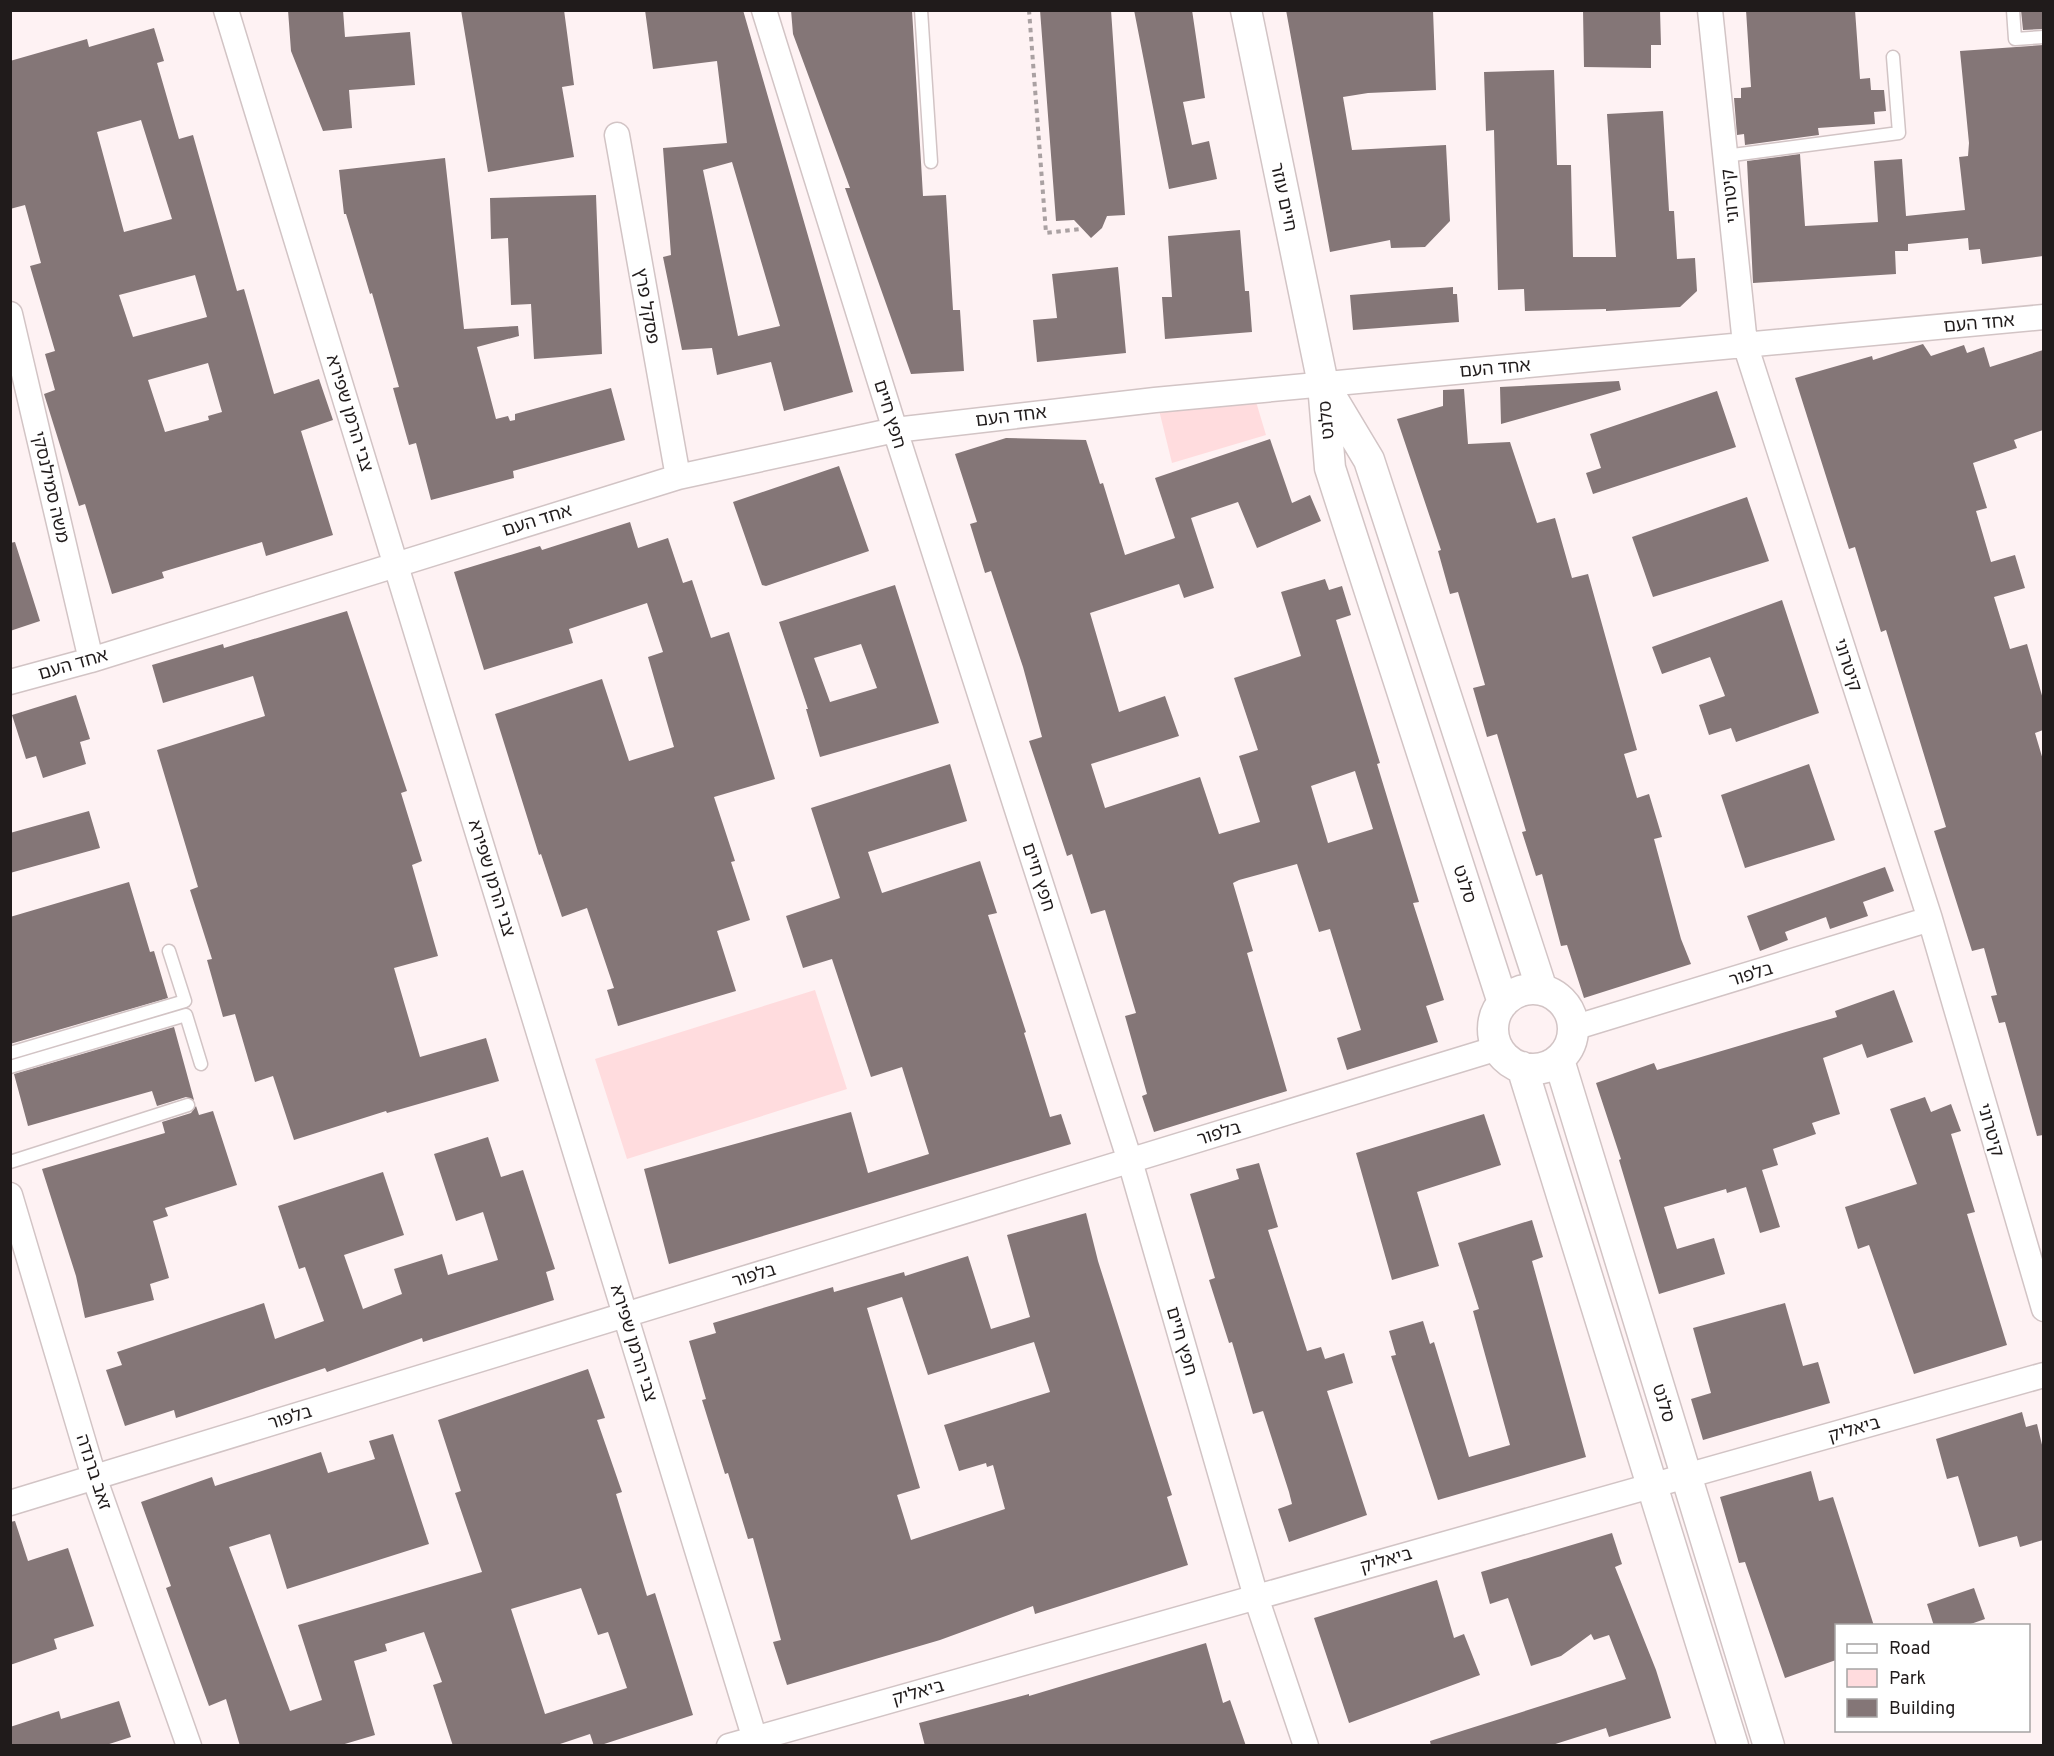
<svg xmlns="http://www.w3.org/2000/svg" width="2054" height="1756" viewBox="0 0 2054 1756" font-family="Overpass,'Noto Sans Hebrew',sans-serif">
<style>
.green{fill:#ffdcde}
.building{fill:#847677;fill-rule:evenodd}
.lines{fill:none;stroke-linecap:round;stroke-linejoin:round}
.service-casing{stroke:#d2c4c5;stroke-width:15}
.minor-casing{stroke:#d2c4c5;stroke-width:27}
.tertiary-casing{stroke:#d2c4c5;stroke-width:33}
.path{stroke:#aaa1a2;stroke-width:4;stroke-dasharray:4.5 4.5;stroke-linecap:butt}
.service{stroke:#fff;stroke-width:12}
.minor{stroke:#fff;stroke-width:24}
.tertiary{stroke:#fff;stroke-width:30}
.labels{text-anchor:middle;stroke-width:4.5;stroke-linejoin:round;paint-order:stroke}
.street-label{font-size:18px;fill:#201b1b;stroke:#fff}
</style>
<rect width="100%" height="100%" fill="#fef2f3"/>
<!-- green -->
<path class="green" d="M1254,395L1266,435L1172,463L1158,406Z
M815,990L847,1089L627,1159L595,1059Z"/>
<!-- building -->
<path class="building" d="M288,10H343L345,37L410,32L415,85L349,90L352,128L323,131L291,51Z
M461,10H564L574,85L562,87L574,157L488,172Z
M645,10H743L853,392L784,411L771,362L717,375L712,348L682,350L663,257L671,255L663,148L727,143L717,61L653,69ZM732,162L780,326L738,336L703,170Z
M791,10H912L923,196L946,195L953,310H960L964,371L911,374L845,188H850L793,34Z
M1040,10H1111L1125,215L1107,216L1102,228L1091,238L1074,220L1056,221Z
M1134,10H1192L1205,98L1183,102L1192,145L1209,141L1217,179L1169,189Z
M1286,10H1433L1436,90L1368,93L1343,97L1352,150L1446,145L1450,221L1425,247L1391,248L1390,240L1330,252Z
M1583,10H1660L1661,45H1651V68L1584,67Z
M1746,10H1855L1860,79L1870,78L1871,90H1884L1886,111L1874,112L1875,124L1818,128L1819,135L1745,145L1744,134L1737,135L1734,98H1741V88L1751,87Z
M2021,10H2043V29L2023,30Z
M154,28L164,61L157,63L179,139L193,135L237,291L244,289L274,394L319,379L333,420L301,431L333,535L266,556L262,542L162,572L164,578L112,594L85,504L79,506L44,394L55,390L45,354L55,351L30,266L41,263L25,205L10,209V61L87,39L89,47ZM141,120L172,219L124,232L97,132ZM195,275L207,317L133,337L119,295ZM208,363L222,412L208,416L209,420L165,432L148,380Z
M2043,45V256L1982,264L1980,249L1969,250L1968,238L1908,244V251H1895L1896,274L1753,283L1747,161L1800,154L1805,226L1878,222L1874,161L1902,159L1906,216L1965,210L1959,157L1968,156L1969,143L1960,51Z
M1554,70L1557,165H1571L1573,257H1616L1607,114L1663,111L1669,211H1674L1677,259L1695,258L1697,291L1680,307L1606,311V309L1525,311L1524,289L1498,290L1494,130L1486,131L1484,72Z
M445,158L464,329L518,326L519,336L477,347L496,419L508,416L510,421L515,420V414L611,388L625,440L513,471L514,478L431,500L416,443L409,445L393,388L399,387L372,293L370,294L346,214H344L339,170Z
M596,195L602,354L534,359L531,304L511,305L508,238L491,239L490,198Z
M1240,230L1245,291H1249L1252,332L1165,339L1162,297H1172L1168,236Z
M1118,267L1126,353L1037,362L1033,320L1057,318L1052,274Z
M1453,287V294H1457L1459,322L1353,330L1350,295Z
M1923,344L1931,356L1964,345L1967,353L1984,347L1990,367L2043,350V430L2014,440L2017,448L1973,463L1987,508L1976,511L1991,562L2015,555L2025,588L1994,597L2010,649L2027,644L2043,699V730L2035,733L2043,760V1135L2037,1136L2005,1022L1999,1023L1991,996L1997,995L1984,948L1972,951L1934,831L1946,827L1886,630L1881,632L1855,547L1849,549L1795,378L1872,356L1873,360Z
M1619,381L1621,390L1501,424L1500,387Z
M1464,389L1468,444L1510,442L1537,523L1555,518L1572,578L1588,574L1637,750L1624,754L1637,798L1649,794L1662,837L1654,839L1681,939L1691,964L1584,998L1567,945L1561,946L1542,874L1536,876L1522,832L1526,831L1497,734L1487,737L1473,688L1485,685L1458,592L1450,594L1438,551L1441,550L1397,419L1443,406V390Z
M1717,391L1736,447L1593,494L1586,473L1601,468L1590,434Z
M1006,438L1086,440L1100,484L1103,483L1125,555L1175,538L1155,478L1270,439L1292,503L1310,495L1321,521L1257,548L1238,502L1191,518L1214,588L1184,598L1179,584L1090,613L1119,712L1165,696L1179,736L1091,764L1105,808L1200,777L1219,834L1260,822L1239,756L1258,750L1234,678L1301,656L1281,592L1325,579L1329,590L1342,586L1351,615L1336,620L1380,763L1377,764L1419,902L1413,903L1444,1000L1426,1006L1438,1042L1347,1070L1337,1038L1361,1030L1330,929L1319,932L1297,864L1239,880L1233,883L1253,951L1247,953L1287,1091L1154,1132L1142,1096L1147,1094L1125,1016L1136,1013L1105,910L1091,914L1072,854L1067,856L1029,741L1042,737L1023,667L991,571L985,573L970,524L977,522L955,454ZM1355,771L1373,829L1328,843L1311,786Z
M839,466L869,551L766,586L762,585L733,502Z
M1747,497L1769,561L1653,597L1632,537Z
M630,522L638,548L668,538L683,583L692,580L711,638L729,632L775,779L714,797L735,861L731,862L750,920L717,931L736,991L618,1026L607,990L614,988L587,908L562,917L541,854L539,855L495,714L602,679L629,761L674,747L648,657L663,652L647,603L569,629L573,643L484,670L454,572L540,546L542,550Z
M15,542L40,621L10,631V543Z
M895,585L939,723L820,757L806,709H808L779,622ZM861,644L877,688L830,702L814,658Z
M1782,600L1819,713L1736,742L1731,728L1709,735L1699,705L1725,696L1710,657L1662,674L1652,647Z
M347,611L407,791L401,793L422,861L412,865L438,956L394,968L420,1057L486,1038L499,1081L387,1113L386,1111L294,1140L273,1076L255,1082L235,1014L223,1017L207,960L212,959L190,890L198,887L157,750L265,716L253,676L163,703L152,665L223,644L224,648Z
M76,695L90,739L80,742L86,764L43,778L36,756L26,759L12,715Z
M950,764L967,821L868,852L882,893L980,861L997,913L988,915L1026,1032L1024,1033L1050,1117L1061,1114L1071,1144L669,1264L644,1169L851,1112L868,1173L929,1154L902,1067L871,1077L832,959L803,968L786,916L840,898L811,808Z
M1809,764L1835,840L1745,868L1721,795Z
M89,811L100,848L10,873V833Z
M1885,867L1894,891L1863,902L1868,916L1830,929L1826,917L1785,932L1788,940L1760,951L1747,916Z
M129,882L150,952L154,951L168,998L10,1044V917Z
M1894,990L1913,1042L1867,1058L1862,1044L1823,1058L1840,1114L1812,1123L1816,1134L1773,1149L1778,1165L1762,1170L1780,1227L1760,1233L1746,1187L1727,1193L1726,1189L1664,1207L1677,1249L1714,1238L1725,1274L1659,1294L1619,1160L1621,1159L1596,1083L1654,1063L1657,1070L1837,1017L1835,1011Z
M174,1027L194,1100L186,1097L157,1106L152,1091L28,1126L14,1074Z
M1925,1097L1931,1112L1951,1104L1961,1131L1951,1134L1975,1212L1967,1214L2007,1345L1914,1374L1869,1245L1858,1249L1845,1207L1917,1184L1890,1109Z
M196,1106L199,1115L213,1111L237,1185L165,1208L168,1216L153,1221L169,1278L150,1284L154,1300L85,1318L76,1276L42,1169L165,1133L162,1122L191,1113Z
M1484,1114L1501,1165L1417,1192L1439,1266L1392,1280L1356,1153Z
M488,1137L501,1177L523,1170L555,1269L546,1272L554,1300L423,1342L422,1338L327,1372L325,1368L176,1418L174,1410L125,1426L106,1370L122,1365L117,1352L264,1303L275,1339L324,1321L305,1267L299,1269L278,1206L383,1172L404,1235L344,1255L363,1309L402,1294L394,1269L442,1254L448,1275L498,1260L483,1212L456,1221L434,1154Z
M1259,1163L1278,1227L1268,1230L1307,1351L1321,1347L1325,1359L1344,1353L1353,1383L1327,1391L1367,1515L1289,1542L1278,1509L1292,1504L1289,1492L1263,1411L1253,1414L1232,1342L1229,1343L1209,1280L1215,1278L1190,1194L1239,1179L1236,1169Z
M1086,1213L1098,1261L1172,1495L1167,1497L1188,1565L1035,1614L1033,1606L940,1640L787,1685L773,1642L781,1640L753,1538L748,1539L728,1473L725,1474L702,1400L706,1399L689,1341L716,1333L713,1323L833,1287L834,1292L904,1272L905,1276L968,1256L991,1329L1030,1317L1007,1235ZM902,1297L928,1375L1034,1342L1050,1392L944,1425L959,1471L986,1463L987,1467L993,1465L1005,1509L911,1540L897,1495L920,1488L867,1308Z
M1532,1220L1543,1257L1532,1261L1586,1457L1438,1500L1391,1356L1396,1355L1389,1331L1423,1321L1430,1344L1434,1342L1469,1457L1510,1445L1473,1311L1479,1309L1458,1243Z
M1785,1303L1803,1366L1818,1362L1830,1403L1703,1440L1691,1399L1711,1393L1693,1328Z
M588,1369L605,1418L597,1420L622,1492L616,1494L647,1596L655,1593L693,1715L598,1746H594L590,1734L554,1746H453L433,1685L442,1682L424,1632L385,1644L387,1651L354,1661L375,1735L338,1746H240L226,1699L209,1706L166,1588L171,1586L141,1502L212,1477L215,1486L321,1452L328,1473L375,1459L369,1441L393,1434L429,1544L287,1589L270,1534L229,1547L290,1711L322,1700L298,1625L482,1572L455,1493L461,1491L438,1420ZM581,1588L598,1635L608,1632L627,1688L545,1714L511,1609Z
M2022,1412L2026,1427L2037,1424L2043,1449V1540L2020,1547L2017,1536L1979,1547L1958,1476L1947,1479L1936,1439Z
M1811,1471L1819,1501L1833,1497L1874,1626H1836V1660L1785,1678L1745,1562L1739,1563L1720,1497Z
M15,1521L28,1561L68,1548L94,1626L54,1639L57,1649L10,1665V1522Z
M1612,1533L1622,1564L1615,1567L1656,1670L1671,1718L1609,1737L1606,1728L1549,1746H1431L1430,1741L1626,1679L1609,1635L1594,1640L1591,1634L1561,1656L1531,1666L1508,1598L1490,1604L1481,1572Z
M1437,1580L1454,1638L1464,1634L1480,1675L1349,1723L1314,1618Z
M1974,1588L1985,1619L1965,1626H1934L1927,1604Z
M1206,1643L1223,1703L1230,1700L1246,1746H925L919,1723L1029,1694V1696Z
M119,1701L131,1737L103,1746H10V1727L59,1711L61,1719Z"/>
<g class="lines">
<defs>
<path id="service" d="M921,10L931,162
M2013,10L2015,39L2044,37
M1725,156L1899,133L1893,57
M10,1053L185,1001L169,951
M10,1067L186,1015L201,1064
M10,1162L188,1105"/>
<path id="minor" d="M226,10L757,1746
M764,10L895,430L1130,1161L1256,1597L1306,1746
M1710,10L1745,344L1930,919L2044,1309
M617,135L678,477
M10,314L91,660
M10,682L91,660L678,477L895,430L1155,400L2044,317
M1573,1028L1930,919
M10,1195L94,1477L189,1746
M10,1503L1498,1048
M729,1746L2044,1375"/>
<path id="tertiary" d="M1246,10L1323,384L1330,468L1503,1003
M1327,390L1369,460L1542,990
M1493 1029a40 40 0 1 1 80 0a40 40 0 1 1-80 0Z
M1559,1060L1769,1746
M1522,1067L1733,1746"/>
</defs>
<!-- service casing -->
<use href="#service" class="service-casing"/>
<!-- minor casing -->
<use href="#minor" class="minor-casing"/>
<!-- tertiary casing -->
<use href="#tertiary" class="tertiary-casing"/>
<!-- path -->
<path class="path" d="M1029,10L1046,233L1080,229"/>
<!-- service -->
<use href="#service" class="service"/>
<!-- minor -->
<use href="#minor" class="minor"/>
<!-- tertiary -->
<use href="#tertiary" class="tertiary"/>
</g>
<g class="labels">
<!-- street labels -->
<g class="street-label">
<text transform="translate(1730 196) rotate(-96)" y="6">קיטרוני</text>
<text transform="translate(1284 197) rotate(78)" y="6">חיים עוזר</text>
<text transform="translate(647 306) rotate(80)" y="6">פסקל פרץ</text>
<text transform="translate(1979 323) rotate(-5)" y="6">אחד העם</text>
<text transform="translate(1495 368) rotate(-5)" y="6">אחד העם</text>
<text transform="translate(350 413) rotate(73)" y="6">צבי הרמן שפירא</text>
<text transform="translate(890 414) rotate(73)" y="6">חפץ חיים</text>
<text transform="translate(1011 416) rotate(-7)" y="6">אחד העם</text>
<text transform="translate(1326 420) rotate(-95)" y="6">סלנט</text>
<text transform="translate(51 487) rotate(77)" y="6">משה סמילנסקי</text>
<text transform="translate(537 520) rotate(-17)" y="6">אחד העם</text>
<text transform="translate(73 664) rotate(-16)" y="6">אחד העם</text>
<text transform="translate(1848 665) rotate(72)" y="6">קיטרוני</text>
<text transform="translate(1039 877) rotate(72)" y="6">חפץ חיים</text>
<text transform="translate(492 878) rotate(73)" y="6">צבי הרמן שפירא</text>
<text transform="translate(1465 884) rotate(72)" y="6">סלנט</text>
<text transform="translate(1751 974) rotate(-17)" y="6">בלפור</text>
<text transform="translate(1991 1130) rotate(74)" y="6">קיטרוני</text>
<text transform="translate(1219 1133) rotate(-17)" y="6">בלפור</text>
<text transform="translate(754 1275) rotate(-17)" y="6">בלפור</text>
<text transform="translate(1182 1341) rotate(74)" y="6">חפץ חיים</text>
<text transform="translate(634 1343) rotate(73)" y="6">צבי הרמן שפירא</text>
<text transform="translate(1664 1403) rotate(73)" y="6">סלנט</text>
<text transform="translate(290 1417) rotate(-17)" y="6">בלפור</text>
<text transform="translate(1854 1429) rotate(-16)" y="6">ביאליק</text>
<text transform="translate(94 1472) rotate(72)" y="6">זאב ברנדה</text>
<text transform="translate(1386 1560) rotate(-16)" y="6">ביאליק</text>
<text transform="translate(918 1692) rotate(-16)" y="6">ביאליק</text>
</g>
</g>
<!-- border -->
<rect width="2054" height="1756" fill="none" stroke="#201b1b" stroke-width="24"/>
<!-- legend -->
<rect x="1835" y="1624" width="195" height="108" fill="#ffffff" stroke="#a6a4a4" stroke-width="1.5"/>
<rect x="1847" y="1644" width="30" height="9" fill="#ffffff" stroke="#a6a4a4" stroke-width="1.5"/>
<text x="1889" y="1654" font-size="18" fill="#201b1b">Road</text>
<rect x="1847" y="1669" width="30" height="18" fill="#ffdcde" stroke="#a6a4a4" stroke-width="1.5"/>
<text x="1889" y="1684" font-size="18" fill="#201b1b">Park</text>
<rect x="1847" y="1699" width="30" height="18" fill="#847677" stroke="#a6a4a4" stroke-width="1.5"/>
<text x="1889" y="1714" font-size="18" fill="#201b1b">Building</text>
</svg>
